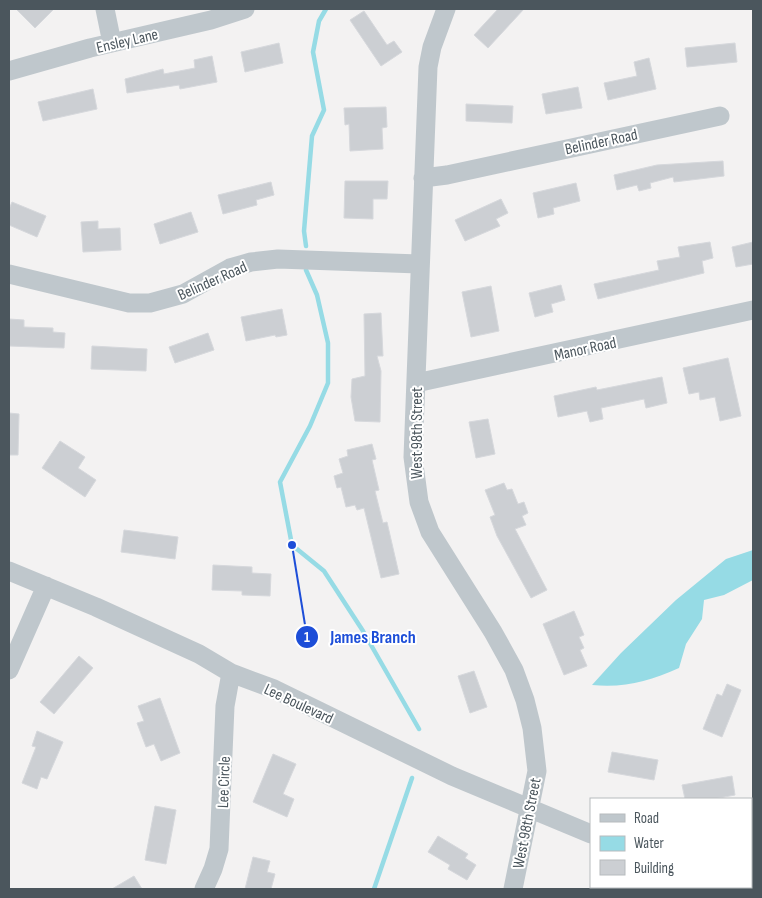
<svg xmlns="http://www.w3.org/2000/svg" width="762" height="898" viewBox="0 0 762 898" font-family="'Sofia Sans Condensed',sans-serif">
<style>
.water{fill:#96dbe5}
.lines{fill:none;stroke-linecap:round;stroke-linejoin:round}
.stream{stroke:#96dbe5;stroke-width:4.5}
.building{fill:#cccfd3;stroke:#d6d8dc}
.minor{stroke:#bfc7cc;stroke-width:19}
.labels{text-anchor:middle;stroke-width:4;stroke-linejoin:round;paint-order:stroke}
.street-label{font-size:16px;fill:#4b565d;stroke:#fff}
.leader{fill:none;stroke:#1d4ed8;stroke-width:2}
.callout-dot{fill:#1d4ed8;stroke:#fff;stroke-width:2}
.mark-label{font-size:15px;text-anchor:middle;font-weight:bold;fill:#fff}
.callout-label{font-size:18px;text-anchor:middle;font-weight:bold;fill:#1d4ed8;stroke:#fff;stroke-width:4;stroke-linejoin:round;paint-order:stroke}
</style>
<rect width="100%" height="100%" fill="#f3f2f2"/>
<!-- water -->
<path class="water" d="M753,550V580L724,595L704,600L702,619L686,644L679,668C649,681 626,688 592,685L621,653L676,600L726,559Z"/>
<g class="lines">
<!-- stream -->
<path class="stream" d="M306,246L304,231L312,136L324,110L313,52L319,21L326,9
M306,270L317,295L328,343V383L310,426L280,482L292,545L324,571L363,631L419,729
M374,889L412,778"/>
</g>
<!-- building -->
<path class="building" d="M16,9H54L35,28Z
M498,9H524L488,48L474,35Z
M364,11L387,45L394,41L402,52L381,66L350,20Z
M279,43L283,63L245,72L241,52Z
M735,43L737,62L687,67L685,48Z
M212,56L217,82L180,89L179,85L127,93L125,79L163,69L164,74L195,68L194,60Z
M649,58L656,89L608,100L604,83L637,76L634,62Z
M578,87L582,108L546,114L542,94Z
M93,89L97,109L43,121L38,102Z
M466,104L513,106L512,123L466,121Z
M386,107L387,127L382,128L383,149L350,151L349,124L345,125L344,108Z
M723,161L724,176L674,182L673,177L650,183L651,188L639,191L637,185L617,190L614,175L657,165Z
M345,181H388L387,199H373V219L344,218Z
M271,182L274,195L256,200L257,205L223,214L218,195Z
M576,183L580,201L553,208L554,214L538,218L533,193Z
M501,199L508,213L496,219L500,226L465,241L455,220Z
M12,202L46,216L37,237L9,225V209Z
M191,212L198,232L160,244L154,224Z
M98,221V229L120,228L121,250L83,252L81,222Z
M710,242L713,258L702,261L704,273L598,299L594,284L659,270L657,261L680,257L678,247Z
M753,242V264L736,267L732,247Z
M561,285L565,300L551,304L553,312L535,317L529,293Z
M491,286L499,331L471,337L462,292Z
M282,309L287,335L276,337L275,335L246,341L241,317Z
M381,313L383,356H377L381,371L380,422L355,421L351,397L352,379L365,376L364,314Z
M9,319L24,320V327L53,328V332L65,333L64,348L9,346Z
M208,333L214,350L175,363L169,347Z
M92,346L147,349L146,371L91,369Z
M728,358L741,416L720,421L715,397L700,400L699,392L689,394L683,368Z
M662,377L667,403L646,408L644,399L601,408L603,419L590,422L587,411L558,417L554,396L596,387L597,390Z
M9,413L19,414L18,455H9Z
M488,419L495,454L476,458L469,422Z
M60,441L85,457L78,468L96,480L85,497L42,468Z
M372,444L376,459L372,460L379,490L375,491L383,523L387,522L399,574L381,578L364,508L357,510L355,505L346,507L341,487L337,488L334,476L343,473L339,459L348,456L347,450Z
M504,483L507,490L512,489L518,504L524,502L528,513L522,516L526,525L515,529L547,590L531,598L497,536L490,517L495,515L485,490Z
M124,530L178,537L175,559L121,552Z
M213,565L252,567V573L271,574L270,596L242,595V591L212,590Z
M574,611L584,635L579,637L584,648L580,650L587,666L564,675L543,624Z
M79,656L93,668L54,714L40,702Z
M474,671L487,707L470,713L458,676Z
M727,684L741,690L722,737L703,729L717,694L722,696Z
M160,698L180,753L161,761L154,744L146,747L137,723L144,721L138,706Z
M37,731L63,742L47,779L41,777L37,789L22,783L36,747L32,746Z
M612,752L658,760L654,780L608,772Z
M273,754L296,764L283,794L294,799L287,817L253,802Z
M732,776L735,795L714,799H685L682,785Z
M155,806L176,810L166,864L145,860Z
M438,836L468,854L465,858L476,865L467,880L448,869L450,865L428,852Z
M253,857L270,861L267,872L275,874L271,889H245Z
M134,876L142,889H112Z"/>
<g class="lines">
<!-- minor -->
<path class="minor" d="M105,9L112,43
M446,9L432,47L428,67L413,457L419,502L430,532L493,632L514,670L525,700L532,728L537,771L513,889
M9,71L90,48L211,20L245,9
M423,178L447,175L720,116
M9,274L129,303H150L183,294L230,268L251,262L278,259L419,264
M416,383L753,310
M9,571L96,607L199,654L231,673L274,689L452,776L591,834
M9,670L46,586
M751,873H753
M204,889L213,869L219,849L225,706L231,673"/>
</g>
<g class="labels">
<!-- street labels -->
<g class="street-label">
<text transform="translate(127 40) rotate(-13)" y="6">Ensley Lane</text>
<text transform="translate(601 141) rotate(-12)" y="6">Belinder Road</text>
<text transform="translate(212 280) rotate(-24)" y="6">Belinder Road</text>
<text transform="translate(585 348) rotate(-12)" y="6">Manor Road</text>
<text transform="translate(416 433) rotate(-90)" y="6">West 98th Street</text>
<text transform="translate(299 703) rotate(25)" y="6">Lee Boulevard</text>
<text transform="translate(223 782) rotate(-88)" y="6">Lee Circle</text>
<text transform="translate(526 823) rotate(-79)" y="6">West 98th Street</text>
</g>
</g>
<!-- callouts -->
<path class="leader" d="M292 545L307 637"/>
<g class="callout-dot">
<circle cx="292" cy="545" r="5"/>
<circle cx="307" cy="637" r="12"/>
</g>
<g class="mark-label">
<text x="307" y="642">1</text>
</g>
<g class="callout-label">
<text x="373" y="643">James Branch</text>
</g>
<!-- border -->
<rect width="762" height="898" fill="none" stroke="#4b565d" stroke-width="20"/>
<!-- legend -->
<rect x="590" y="798" width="162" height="90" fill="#ffffff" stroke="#b7bbbe"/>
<rect x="600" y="814" width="25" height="8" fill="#bfc7cc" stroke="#b7bbbe"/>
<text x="634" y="823" font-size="15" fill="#4b565d">Road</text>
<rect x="600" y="836" width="25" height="15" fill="#96dbe5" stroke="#b7bbbe"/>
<text x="634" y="848" font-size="15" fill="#4b565d">Water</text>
<rect x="600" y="860" width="25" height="15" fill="#cccfd3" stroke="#b7bbbe"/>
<text x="634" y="873" font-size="15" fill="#4b565d">Building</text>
</svg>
